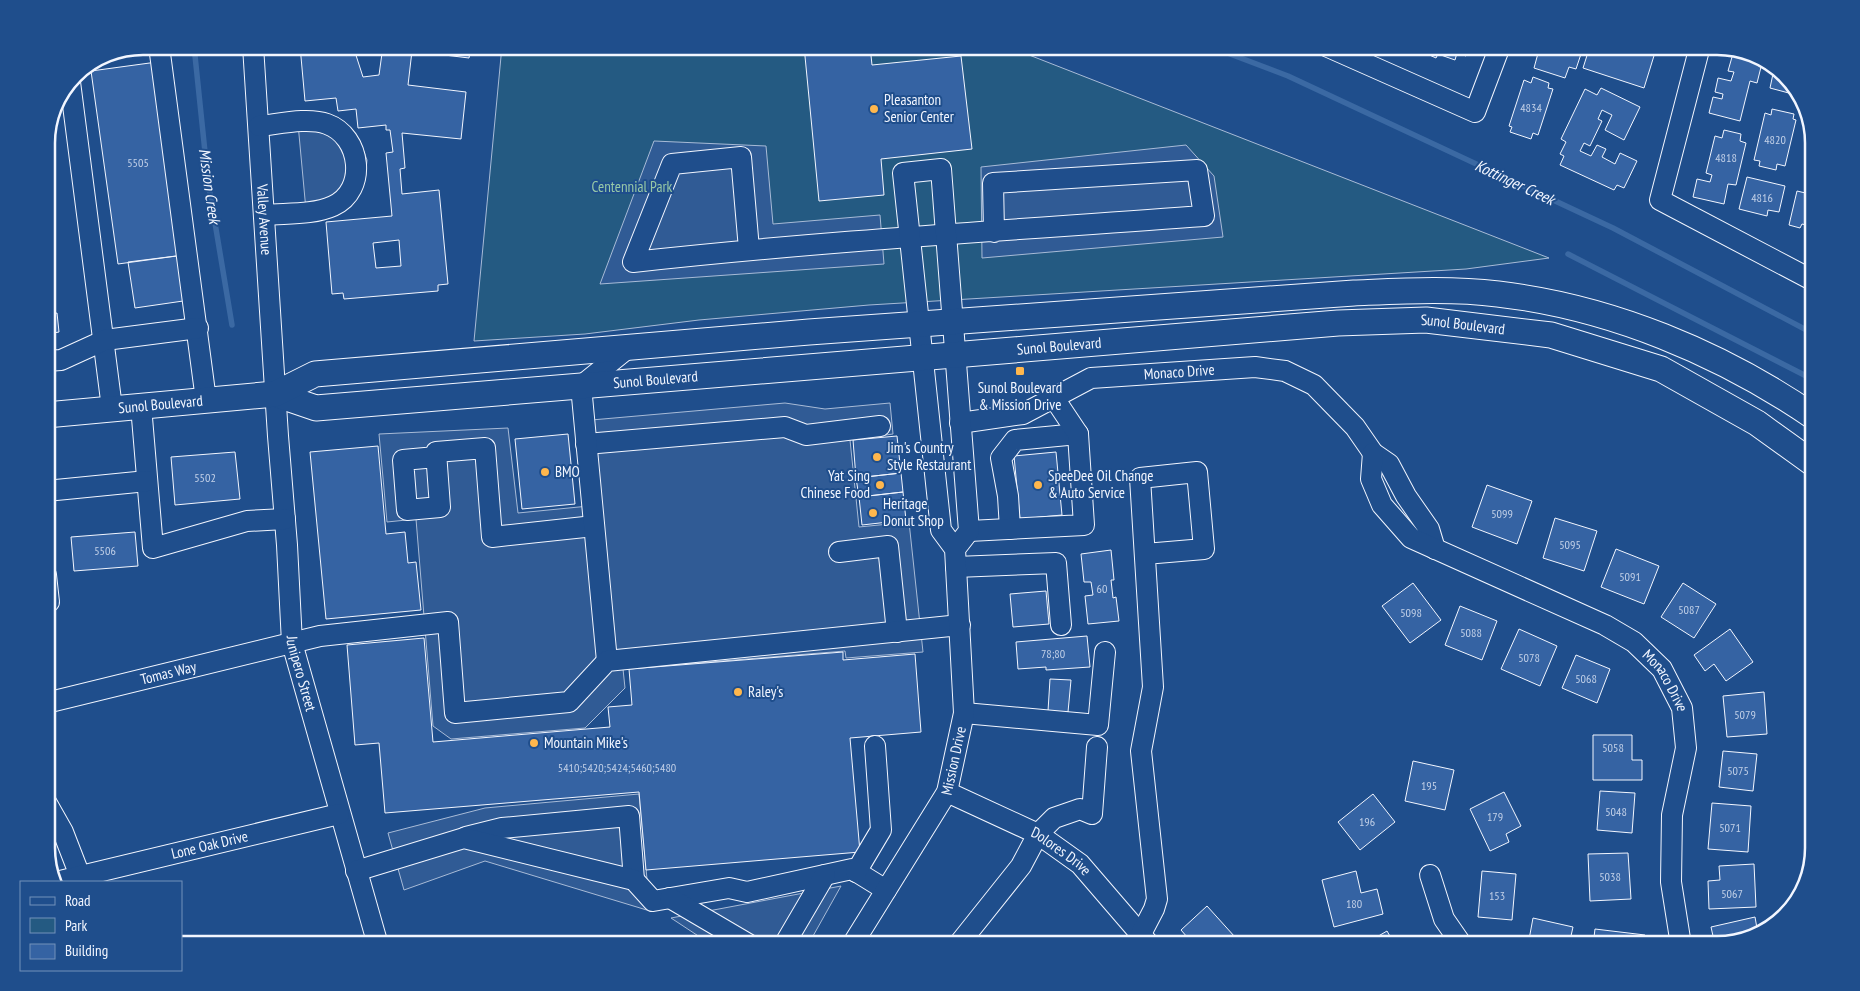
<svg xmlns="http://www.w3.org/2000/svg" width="1860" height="991" viewBox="0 0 1860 991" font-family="'PT Sans Narrow',sans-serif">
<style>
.green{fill:#245a82;stroke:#a8bbd7}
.parking{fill:#305b95;stroke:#a8bbd7}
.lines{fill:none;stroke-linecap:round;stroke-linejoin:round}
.stream{stroke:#3b69a3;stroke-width:5.5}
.building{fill:#3563a3;stroke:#f2f6ff;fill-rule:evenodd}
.minor-casing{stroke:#f2f6ff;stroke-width:22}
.major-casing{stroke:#f2f6ff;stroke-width:27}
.minor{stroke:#1f4e8c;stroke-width:20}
.major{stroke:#1f4e8c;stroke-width:25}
.poi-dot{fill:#ffb74d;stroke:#1f4e8c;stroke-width:2}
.labels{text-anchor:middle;stroke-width:4;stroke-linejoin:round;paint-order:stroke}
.number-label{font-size:12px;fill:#c3d1e8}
.poi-label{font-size:15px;fill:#f2f6ff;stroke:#1f4e8c;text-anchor:start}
.park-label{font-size:15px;fill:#97c8a6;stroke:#1f4e8c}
.street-label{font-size:15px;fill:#f2f6ff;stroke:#1f4e8c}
.water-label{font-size:16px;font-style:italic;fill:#f2f6ff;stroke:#1f4e8c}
.rim{fill:none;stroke:#f2f6ff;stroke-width:2.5}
</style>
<rect width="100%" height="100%" fill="#1f4e8c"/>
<!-- green -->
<path class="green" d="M502,46H1006L1549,258L1466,269L869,305L699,320L585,334L474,341Z"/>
<!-- parking -->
<path class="parking" d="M309,112L333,116L350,127L360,141L367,160L365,180L355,200L307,221L297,113Z
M654,141L766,146L773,224L880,215L884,264L600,284Z
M1186,145L1214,176L1223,237L982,258L981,167Z
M785,403L825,409L890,403L893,434L850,440L859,527L909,522L923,652L846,658L845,651L623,669L625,688L585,728L451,739L433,726L416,519L387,522L379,434L508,428L518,513L589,506L580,421Z
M639,794L650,911L485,861L404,890L388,833L485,808Z
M841,886L808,945H712L671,918Z"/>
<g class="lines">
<!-- stream -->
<path class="stream" d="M194,46L208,181L232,325
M1209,46L1288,76L1613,228L1814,334
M1568,254L1814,380"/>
</g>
<!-- building -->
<path class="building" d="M300,46H353L363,77L379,75L383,46H471L469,58L412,51L408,85L466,92L461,139L402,133L405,168L400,169L402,194L439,190L448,284L438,285V291L344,299L343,293L332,294L326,222L392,216L386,153L393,152L390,130H386V125L358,128L356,109L338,111L336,98L305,101ZM399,240L401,266L376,268L373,243Z
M804,46H870L872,65L961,56L972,149L881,159L884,195L819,201Z
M1428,46H1470L1466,56L1457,53L1455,60L1438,54L1436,58L1425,53Z
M1540,46H1574L1572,51L1581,54L1576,69L1569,67L1565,78L1534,68Z
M1590,46H1609L1624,51L1625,46H1657L1644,88L1583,68Z
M1734,50L1763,59L1757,83L1750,81L1740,121L1709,113L1713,97L1722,99L1723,94L1715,92L1718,78L1731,81L1734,72L1728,71Z
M157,62L184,255L118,264L91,71Z
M1774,69L1798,90L1800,96L1770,88Z
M1533,77L1549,83L1548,88L1553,89L1538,135L1533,133L1531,139L1510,132L1512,127L1509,126L1524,80L1531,83Z
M1601,88L1640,107L1624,140L1605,130L1612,115L1602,110L1598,119L1602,121L1590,146L1584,143L1580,151L1591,156L1597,145L1606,149L1602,157L1615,164L1620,153L1637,161L1624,188L1617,185L1614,190L1560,165L1564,156L1560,154L1566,142L1561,139L1585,89L1597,95Z
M1772,109L1794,114L1793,119L1796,120L1785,166L1777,164L1776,170L1759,166L1760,161L1754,160L1765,113L1771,115Z
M1724,130L1741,134L1740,141L1746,143L1736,185L1728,184L1724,204L1693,197L1697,179L1710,182L1712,175L1706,173L1715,136L1722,138Z
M1747,177L1785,186L1779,212L1768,210L1767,216L1739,209Z
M1797,191L1814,195V227L1802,224L1800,228L1789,225Z
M184,255L190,300L135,308L128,262Z
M57,313L59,332L48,334L49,338L46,339V315Z
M568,434L575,504L522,509L515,439Z
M897,436L901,473L856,478L853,440Z
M378,446L386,534L405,532L408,563L416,562L421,610L326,619L310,452Z
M235,452L240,499L175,505L171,457Z
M1056,452L1062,515L1020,519L1014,456Z
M901,473L903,492L859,497L856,478Z
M1487,485L1532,501L1517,544L1472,527Z
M903,492L906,520L862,525L859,497Z
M1555,518L1597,531L1584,571L1543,558Z
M135,532L138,566L74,571L71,537Z
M1616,549L1659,566L1644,604L1601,587Z
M1111,550L1114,580H1111L1113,598L1116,597L1119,621L1088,624L1085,596L1093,595L1091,582H1084L1081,554Z
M1413,583L1441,620L1410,643L1382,606Z
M1683,583L1716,604L1694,638L1661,617Z
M1046,591L1049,624L1013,627L1010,594Z
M1460,606L1497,621L1482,660L1445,645Z
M1519,629L1557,646L1540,686L1501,669Z
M1730,629L1753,662L1726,681L1714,664L1705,671L1694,655Z
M1087,636L1090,667L1046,670V667L1018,669L1016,642Z
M424,638L433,742L610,727L608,707L632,705L629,669L843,652V660L915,654L921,732L850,738L860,852L646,870L639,792L385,813L379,743L355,745L347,645Z
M1576,655L1610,669L1597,703L1562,688Z
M1050,679L1071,680L1068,712L1048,711Z
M1764,692L1767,734L1727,737L1723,696Z
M1593,735H1632V760H1642V780H1593Z
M1723,751L1757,754L1753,791L1719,787Z
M1413,761L1454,770L1445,810L1405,801Z
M1600,791L1635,793L1632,833L1597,830Z
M1504,792L1521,826L1506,834L1509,842L1490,851L1470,809Z
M1373,794L1395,822L1360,850L1338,822Z
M1712,803L1751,806L1748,852L1708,849Z
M1628,853L1631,899L1590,901L1588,854Z
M1754,864L1756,907L1709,909L1708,881L1720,880L1719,866Z
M1356,871L1361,893L1377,889L1383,914L1334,927L1322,880Z
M1482,871L1516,874L1512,920L1478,917Z
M1207,906L1235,937L1226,945H1194L1181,930Z
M1755,917L1758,934L1715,945L1711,927Z
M1533,918L1573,927L1569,945H1528Z
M1595,929L1645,935L1644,945H1593Z
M1387,931L1395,945H1363Z
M1408,938L1411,945H1397Z"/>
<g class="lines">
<defs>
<g id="minor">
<path d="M159,46L206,400"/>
<path id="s1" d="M253,46L278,436L287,545L292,643L378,945"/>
<path d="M1326,46L1475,112L1500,46"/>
<path d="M1700,46L1660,200L1814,281"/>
<path d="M70,82L112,408"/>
<path d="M259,126C279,124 308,117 327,124C361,136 368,190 333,206C313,215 287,213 265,215"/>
<path d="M749,249L741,157L672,164L633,262C823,241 1014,230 1204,216L1197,170L993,183L994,232"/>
<path d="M46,361L61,360L105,340L198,328"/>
<path d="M141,406L153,548L247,521L285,519"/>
<path id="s2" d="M960,423L1023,414L1091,378L1255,367L1285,371L1314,385L1355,427L1373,453L1389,464L1406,496L1429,529L1435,549"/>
<path d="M586,444L785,427L806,435L880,426"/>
<path id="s3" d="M1373,453L1371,479L1382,505L1411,538L1605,625L1634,642L1662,669L1682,708L1686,748L1672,815L1671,882L1681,945"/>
<path d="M436,457L403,460L407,510L440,507L436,452L485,448L492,537L594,526"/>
<path d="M46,491L147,481"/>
<path d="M1010,529L1008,496L1001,458L1015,440L1078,434"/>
<path d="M969,531L1084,525L1078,434L1054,398"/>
<path d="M839,552L888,546L897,632"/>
<path d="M956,567L1056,563L1061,625"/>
<path d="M46,575L49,602"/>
<path d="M607,661L581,386L628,348"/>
<path id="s4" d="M46,703L320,636L448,622L455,713L569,702L607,661L960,625"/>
<path d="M964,713L1098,725L1105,652"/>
<path id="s5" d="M947,792L1038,834L1080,864L1148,943"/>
<path d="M46,802L63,832L80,876"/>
<path d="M466,837L502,828L629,816L634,880"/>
<path d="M356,871L464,838L634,880L653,901L729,888L747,892L852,869L886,890"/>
<path d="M856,872L881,830L875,746"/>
<path d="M1430,875L1444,919L1462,945"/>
<path id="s6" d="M56,882L339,814"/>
<path d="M670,898L750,945"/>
<path d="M1141,934L1154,909L1157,899L1141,751L1153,687L1140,478L1197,472L1204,549L1145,554"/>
<path d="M784,945L825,875"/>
<path id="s7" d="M852,945L947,792L964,713L955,549L941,530L903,173L941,169L969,531L955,549"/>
<path d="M958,945L1021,866L1038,834L1054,818L1080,809L1092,814L1097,747"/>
</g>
<g id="major">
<path id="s8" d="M275,394L316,408L1338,323L1426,320L1551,335L1661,369L1757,423L1814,464"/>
<path id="s9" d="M46,415L275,394L315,374L809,332L1354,293C1402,291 1450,288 1498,294C1610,307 1721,353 1814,417"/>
</g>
</defs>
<!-- minor casing -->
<use href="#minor" class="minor-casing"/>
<!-- major casing -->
<use href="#major" class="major-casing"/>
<!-- minor -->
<use href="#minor" class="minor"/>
<!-- major -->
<use href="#major" class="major"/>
</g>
<!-- markers -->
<g class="poi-dot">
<circle cx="874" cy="109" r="5"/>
<rect x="1015" y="366" width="10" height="10" rx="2.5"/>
<circle cx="877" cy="457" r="5"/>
<circle cx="545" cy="472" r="5"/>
<circle cx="880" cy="485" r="5"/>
<circle cx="1038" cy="485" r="5"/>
<circle cx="873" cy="513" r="5"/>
<circle cx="738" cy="692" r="5"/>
<circle cx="534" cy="743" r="5"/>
</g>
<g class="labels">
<!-- number labels -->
<g class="number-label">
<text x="1531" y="112">4834</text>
<text x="1775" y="144">4820</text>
<text x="1726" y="162">4818</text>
<text x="138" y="167">5505</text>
<text x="1762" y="202">4816</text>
<text x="205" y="482">5502</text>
<text x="1502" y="518">5099</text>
<text x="1570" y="549">5095</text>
<text x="105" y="555">5506</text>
<text x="1630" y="581">5091</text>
<text x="1102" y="593">60</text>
<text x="1689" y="614">5087</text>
<text x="1411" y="617">5098</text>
<text x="1471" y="637">5088</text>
<text x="1053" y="658">78;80</text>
<text x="1529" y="662">5078</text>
<text x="1586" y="683">5068</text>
<text x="1745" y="719">5079</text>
<text x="1613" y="752">5058</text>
<text x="617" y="772">5410;5420;5424;5460;5480</text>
<text x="1738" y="775">5075</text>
<text x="1429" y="790">195</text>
<text x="1616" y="816">5048</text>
<text x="1495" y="821">179</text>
<text x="1367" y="826">196</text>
<text x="1730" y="832">5071</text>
<text x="1610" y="881">5038</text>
<text x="1732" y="898">5067</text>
<text x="1497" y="900">153</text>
<text x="1354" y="908">180</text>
</g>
<!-- poi labels -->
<g class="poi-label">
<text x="884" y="105">Pleasanton<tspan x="884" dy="17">Senior Center</tspan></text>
<text x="1020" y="393" text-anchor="middle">Sunol Boulevard<tspan x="1020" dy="17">&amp; Mission Drive</tspan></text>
<text x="887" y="453">Jim's Country<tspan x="887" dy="17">Style Restaurant</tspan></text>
<text x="555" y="477">BMO</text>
<text x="870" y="481" text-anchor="end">Yat Sing<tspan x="870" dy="17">Chinese Food</tspan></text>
<text x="1048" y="481">SpeeDee Oil Change<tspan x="1048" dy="17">&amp; Auto Service</tspan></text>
<text x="883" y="509">Heritage<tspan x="883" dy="17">Donut Shop</tspan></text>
<text x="748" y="697">Raley's</text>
<text x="544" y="748">Mountain Mike's</text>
</g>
<!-- park labels -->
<g class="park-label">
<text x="632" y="192">Centennial Park</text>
</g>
<!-- street labels -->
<g class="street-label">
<text dy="5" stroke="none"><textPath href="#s1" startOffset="174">Valley Avenue</textPath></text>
<text dy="5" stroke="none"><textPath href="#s8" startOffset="1194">Sunol Boulevard</textPath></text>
<text dy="5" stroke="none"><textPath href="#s8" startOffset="789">Sunol Boulevard</textPath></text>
<text dy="5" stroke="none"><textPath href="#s2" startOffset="229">Monaco Drive</textPath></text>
<text dy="5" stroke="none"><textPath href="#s8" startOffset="384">Sunol Boulevard</textPath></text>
<text dy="5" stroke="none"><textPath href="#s9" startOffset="115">Sunol Boulevard</textPath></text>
<text dy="5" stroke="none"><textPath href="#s4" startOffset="126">Tomas Way</textPath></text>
<text dy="5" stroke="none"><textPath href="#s1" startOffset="630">Junipero Street</textPath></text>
<text dy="5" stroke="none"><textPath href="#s3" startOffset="395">Monaco Drive</textPath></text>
<text dy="5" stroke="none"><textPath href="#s7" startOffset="212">Mission Drive</textPath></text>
<text dy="5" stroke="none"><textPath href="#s6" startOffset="158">Lone Oak Drive</textPath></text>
<text dy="5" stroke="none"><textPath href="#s5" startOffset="129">Dolores Drive</textPath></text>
</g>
<!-- water labels -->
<g class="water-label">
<text transform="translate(1515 182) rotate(25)" y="6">Kottinger Creek</text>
<text transform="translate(210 186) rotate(82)" y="6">Mission Creek</text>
</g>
</g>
<!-- crop -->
<path d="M0 0H1860V991H0ZM143 55H1717A88 88 0 0 1 1805 143V848A88 88 0 0 1 1717 936H143A88 88 0 0 1 55 848V143A88 88 0 0 1 143 55Z" fill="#1f4e8c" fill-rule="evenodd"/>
<path class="rim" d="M143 55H1717A88 88 0 0 1 1805 143V848A88 88 0 0 1 1717 936H143A88 88 0 0 1 55 848V143A88 88 0 0 1 143 55Z"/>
<!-- legend -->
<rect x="20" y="881" width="162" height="90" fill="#1f4e8c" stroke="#7391ba"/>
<rect x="30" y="897" width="25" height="8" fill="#1f4e8c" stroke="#7391ba"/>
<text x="65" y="906" font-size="15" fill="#f2f6ff">Road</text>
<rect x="30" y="918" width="25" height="15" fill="#245a82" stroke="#7391ba"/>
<text x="65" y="931" font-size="15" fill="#f2f6ff">Park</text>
<rect x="30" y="944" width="25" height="15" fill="#3563a3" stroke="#7391ba"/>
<text x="65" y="956" font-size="15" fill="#f2f6ff">Building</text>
</svg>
